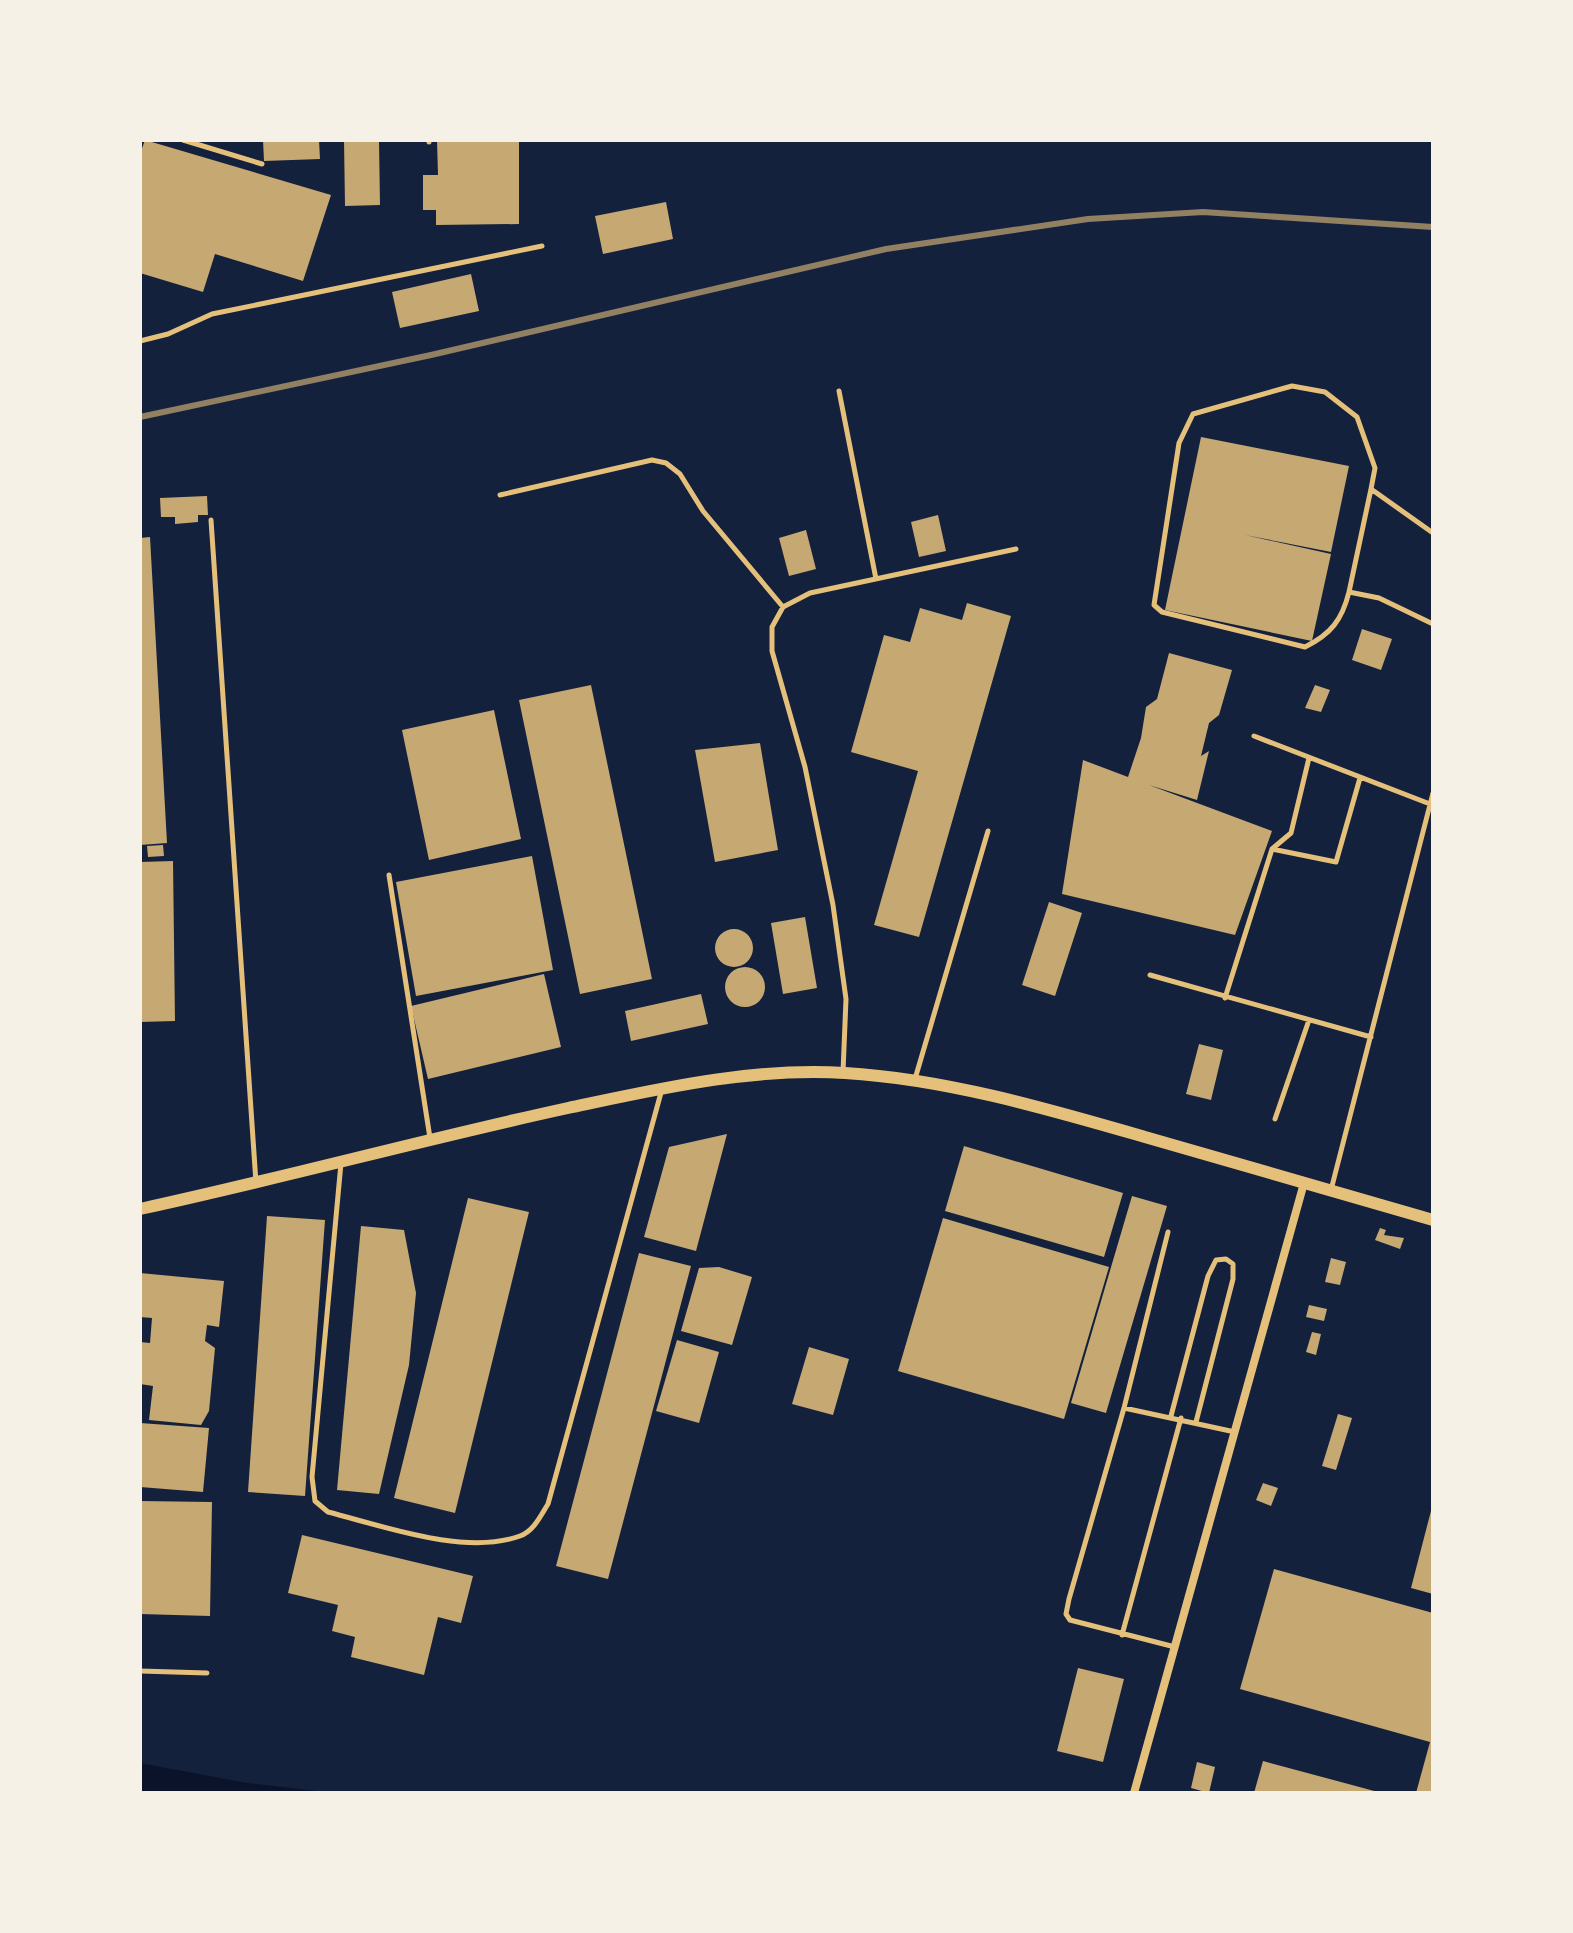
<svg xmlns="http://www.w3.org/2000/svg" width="1573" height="1933" viewBox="0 0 1573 1933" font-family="'IBM Plex Sans',sans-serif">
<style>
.water{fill:#0b132b}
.building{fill:#c6a872}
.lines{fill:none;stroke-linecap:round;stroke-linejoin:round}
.service{stroke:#e5c07b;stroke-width:5}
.minor{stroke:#e5c07b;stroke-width:8}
.tertiary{stroke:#e5c07b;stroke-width:12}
.rail{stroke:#918062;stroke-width:6}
</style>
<rect width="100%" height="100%" fill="#14213d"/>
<!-- water -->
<path class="water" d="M140,1763L247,1783L335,1793H140Z"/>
<!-- building -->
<path class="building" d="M145,140L331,195L303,281L215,254L203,292L140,273V154Z
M263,140H319L320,159L264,161Z
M344,140H379L380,205L345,206Z
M437,140H519V224L436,225V210H423V175H438Z
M666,202L673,239L603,254L595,216Z
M471,274L479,311L400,328L392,292Z
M1201,437L1349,466L1331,552L1245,535L1331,554L1312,641L1165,610Z
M207,496L208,515H198V522L175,524V517H161L160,498Z
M938,515L946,551L919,557L911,522Z
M806,530L816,569L789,576L779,538Z
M150,537L167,843L140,845V538Z
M967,603L1011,616L919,937L874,925L918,771L851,752L884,635L910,642L920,608L962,620Z
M1362,629L1392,639L1381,670L1352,660Z
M1169,653L1232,670L1219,715L1209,723L1201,756L1209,751L1197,800L1149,785L1272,831L1235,935L1062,894L1083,760L1128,777L1141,738L1146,707L1157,699Z
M591,685L652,979L580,994L519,700Z
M1315,685L1330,690L1321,712L1305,708Z
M494,710L521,839L429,860L402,730Z
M760,743L778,850L715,862L695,750Z
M163,845L164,856L148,857L147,846Z
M532,856L553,970L416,996L396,882Z
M173,861L175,1021L140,1022V862Z
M1049,902L1082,913L1055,996L1022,985Z
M805,917L817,988L783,994L771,923Z
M715 948a19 19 0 1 1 38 0a19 19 0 1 1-38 0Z
M725 987a20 20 0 1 1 40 0a20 20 0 1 1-40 0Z
M544,974L561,1047L428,1079L411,1006Z
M701,994L708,1024L631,1041L625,1011Z
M1199,1044L1223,1050L1211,1100L1186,1094Z
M727,1134L696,1251L644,1237L669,1147Z
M964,1146L1123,1193L1104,1257L945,1211Z
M1132,1196L1167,1206L1106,1413L1071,1403Z
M468,1198L529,1212L455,1513L394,1498Z
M267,1216L325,1220L305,1496L248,1492Z
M943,1218L1109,1267L1064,1419L898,1371Z
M361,1226L404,1230L416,1293L409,1365L379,1494L337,1490Z
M1380,1228L1386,1230L1384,1235L1404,1238L1400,1249L1375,1240Z
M639,1253L691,1266L608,1579L556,1566Z
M1331,1258L1346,1262L1340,1285L1325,1282Z
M719,1267L752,1277L732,1345L681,1331L699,1268Z
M140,1273L224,1281L219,1327L207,1325L205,1341L215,1348L209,1411L201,1425L149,1420L153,1386L140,1384V1342L150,1343L152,1318L140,1317Z
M1309,1305L1327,1309L1324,1321L1306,1317Z
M1312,1332L1321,1334L1316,1355L1306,1352Z
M677,1340L719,1352L699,1423L656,1411Z
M809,1347L849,1359L833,1415L792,1404Z
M1338,1414L1352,1418L1336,1470L1322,1466Z
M140,1423L209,1428L203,1492L140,1487Z
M1263,1483L1278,1488L1271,1506L1256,1500Z
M140,1501L212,1502L210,1616L140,1614Z
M1432,1507L1433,1508V1594L1411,1588Z
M302,1535L473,1576L461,1623L438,1617L424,1675L351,1657L355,1637L332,1631L338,1605L288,1593Z
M1274,1569L1433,1613V1793H1416L1430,1742L1240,1689Z
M1078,1668L1124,1679L1103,1762L1057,1751Z
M1263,1761L1378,1792V1793H1254Z
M1197,1762L1215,1767L1209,1793L1191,1788Z"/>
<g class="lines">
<!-- service -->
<path class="service" d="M183,140L262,164
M429,140V142
M140,341L168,334L212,314L542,246
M839,391L876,579
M500,495L652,460L666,463L680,474L703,511L783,607
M211,520L256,1183
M1433,533L1371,489L1375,468L1357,417L1325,392L1292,386L1193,414L1179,443L1154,605L1162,612L1305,647C1331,634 1342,620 1349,592L1379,598L1433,624
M1349,592L1371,489
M1254,736L1430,804
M1272,849L1336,862L1360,778
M389,875L430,1138
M1150,975L1371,1037
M1225,998L1272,849L1291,833L1309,758
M843,1072L846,999L833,905L805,767L772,651V627L783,607L810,593L1016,549
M915,1079L988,831
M1275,1119L1309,1020
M341,1163L312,1477L315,1501L328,1512C383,1526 465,1556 520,1536C534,1531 541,1515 548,1504L662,1089
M1331,1190L1433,793
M1124,1408L1168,1232
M1171,1416L1208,1276L1216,1260L1226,1259L1233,1264V1279L1196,1422
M1122,1635L1181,1418
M1175,1647L1070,1620L1066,1614L1069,1599L1124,1408L1235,1432
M140,1671L207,1673"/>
<!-- minor -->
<path class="minor" d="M1134,1793L1304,1183"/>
<!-- tertiary -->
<path class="tertiary" d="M140,1209C283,1178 425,1139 568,1108C658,1089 752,1067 845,1073C946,1079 1048,1109 1145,1137C1241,1165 1337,1193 1433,1220"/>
<!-- rail -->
<path class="rail" d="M140,417L431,355L886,249L1088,219L1203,212L1433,227"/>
</g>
<!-- border -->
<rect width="1573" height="1933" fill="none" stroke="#f6f1e7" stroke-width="284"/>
</svg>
